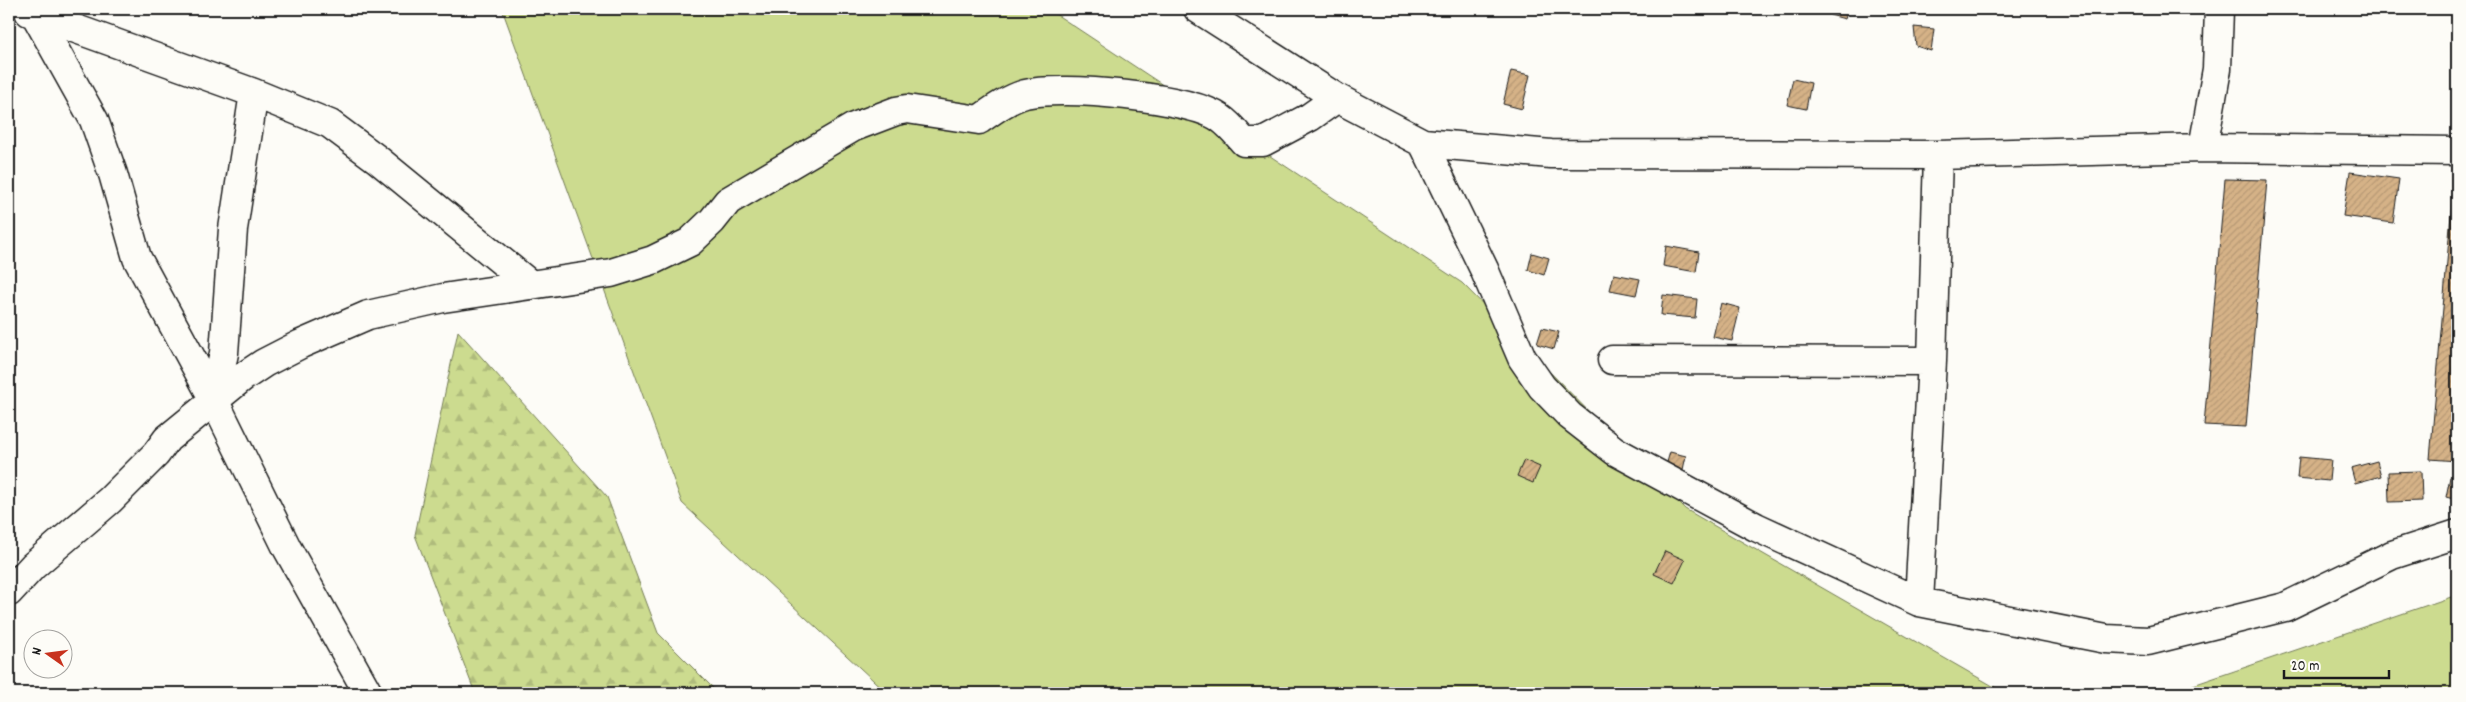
<svg xmlns="http://www.w3.org/2000/svg" width="2466" height="702" viewBox="0 0 2466 702" font-family="Dekko,sans-serif">
<style>
.forest{fill:url(#forest-firs);stroke:#747c56}
.green{fill:#ccdb8f;stroke:#747c56}
.building{fill:url(#building-hatch);stroke:#1c1c1c}
.lines{fill:none;stroke-linecap:round;stroke-linejoin:round}
.street-casing{stroke:#1c1c1c;stroke-width:31}
.street{stroke:#fdfcf7;stroke-width:28}
</style>
<defs>
<pattern id="forest-firs" width="22" height="20" patternUnits="userSpaceOnUse" patternTransform="scale(1.25)"><rect width="22" height="20" fill="#ccdb8f"/><path d="M5 1l3.5 6h-7zM16 11l3.5 6h-7z" fill="#afbb7b"/></pattern>
<pattern id="building-hatch" width="6" height="6" patternUnits="userSpaceOnUse" patternTransform="scale(1.25)"><rect width="6" height="6" fill="#d5b287"/><path d="M-1 1l2-2M0 6l6-6M5 7l2-2" fill="none" stroke="#b69874"/></pattern>
</defs>
<rect width="100%" height="100%" fill="#fdfcf7"/>
<filter id="ink" filterUnits="userSpaceOnUse"><feTurbulence type="fractalNoise" baseFrequency=".02" numOctaves="2"/><feDisplacementMap in="SourceGraphic" scale="10" xChannelSelector="R" yChannelSelector="G"/><feConvolveMatrix kernelMatrix="1 2 1 2 8 2 1 2 1" color-interpolation-filters="sRGB"/></filter>
<g filter="url(#ink)">
<!-- forest -->
<path class="forest" d="M458,331L607,497L658,633L718,693H475L415,535Z"/>
<!-- green -->
<path class="green" d="M502,9H1048L1462,283L1685,509L2005,693H887L682,503Z
M2457,595V693H2170Z"/>
<!-- building -->
<path class="building" d="M1832,9H1848L1845,19L1830,15Z
M1914,27L1934,29L1931,51L1916,46Z
M1511,71L1530,75L1522,109L1503,104Z
M1793,79L1811,83L1806,109L1787,105Z
M2350,172L2399,179L2393,223L2343,216Z
M2225,179L2267,180L2246,427L2204,425Z
M2454,180L2457,181V461L2430,459Z
M1666,246L1699,252L1696,272L1663,266Z
M1532,253L1549,258L1544,275L1528,270Z
M1614,274L1640,279L1636,295L1610,290Z
M1663,295L1697,299L1695,318L1661,315Z
M1721,303L1740,308L1732,341L1713,337Z
M1542,328L1559,332L1554,349L1537,344Z
M1670,452L1686,456L1682,474L1665,469Z
M2299,457L2331,460L2329,481L2297,478Z
M1524,460L1540,467L1533,483L1517,476Z
M2377,461L2381,476L2355,483L2351,468Z
M2421,471L2422,501L2389,502L2388,472Z
M2450,477L2457,479V500L2446,497Z
M1665,551L1685,560L1674,583L1654,574Z"/>
<g class="lines">
<defs>
<path id="street" d="M1198,9L1337,98L1423,143L1484,269L1522,358L1542,387L1570,416L1615,451L1756,527L1919,602L2106,639L2148,641L2285,607L2392,555L2457,534
M29,12L254,93L330,124L377,159L531,285
M36,16L94,120L113,174L137,258L214,400L287,548L368,693
M1423,143L1551,154L1938,155L2203,148L2457,151
M2203,148L2217,69L2219,9
M1612,360L1932,361
M214,400L224,353L233,229L254,93
M9,592L33,566L110,500L156,454L167,439L243,377L264,363L301,344L368,315L443,298L611,273L653,260L690,242L712,221L728,201L854,127L896,111L907,109L979,120C993,110 1008,99 1025,94C1061,85 1190,97 1220,118C1229,124 1237,134 1244,142H1263L1310,117L1337,98
M1919,602L1932,361L1938,155"/>
</defs>
<!-- street casing -->
<use href="#street" class="street-casing"/>
<!-- street -->
<use href="#street" class="street"/>
</g>
</g>
<!-- margin -->
<rect width="2466" height="702" fill="none" stroke="#fdfcf7" stroke-width="30"/>
<rect x="15" y="15" width="2436" height="672" fill="none" stroke="#1c1c1c" stroke-width="2" filter="url(#ink)"/>
<!-- north arrow -->
<g transform="translate(48 654) rotate(284)"><circle r="24" fill="#fdfcf7" stroke="#a3a29f"/>
<path d="M0-4L9 19L0 12L-9 19Z" fill="#c8321e"/>
<text y="-8" font-size="14" font-weight="bold" text-anchor="middle" fill="#1c1c1c">N</text>
</g>
<!-- scale -->
<path d="M2284 670v8h105v-8" fill="none" stroke="#1c1c1c" stroke-width="2.5"/>
<text x="2291" y="670" font-size="15" fill="#1c1c1c" stroke="#fdfcf7" stroke-width="4" paint-order="stroke">20 m</text>
</svg>
